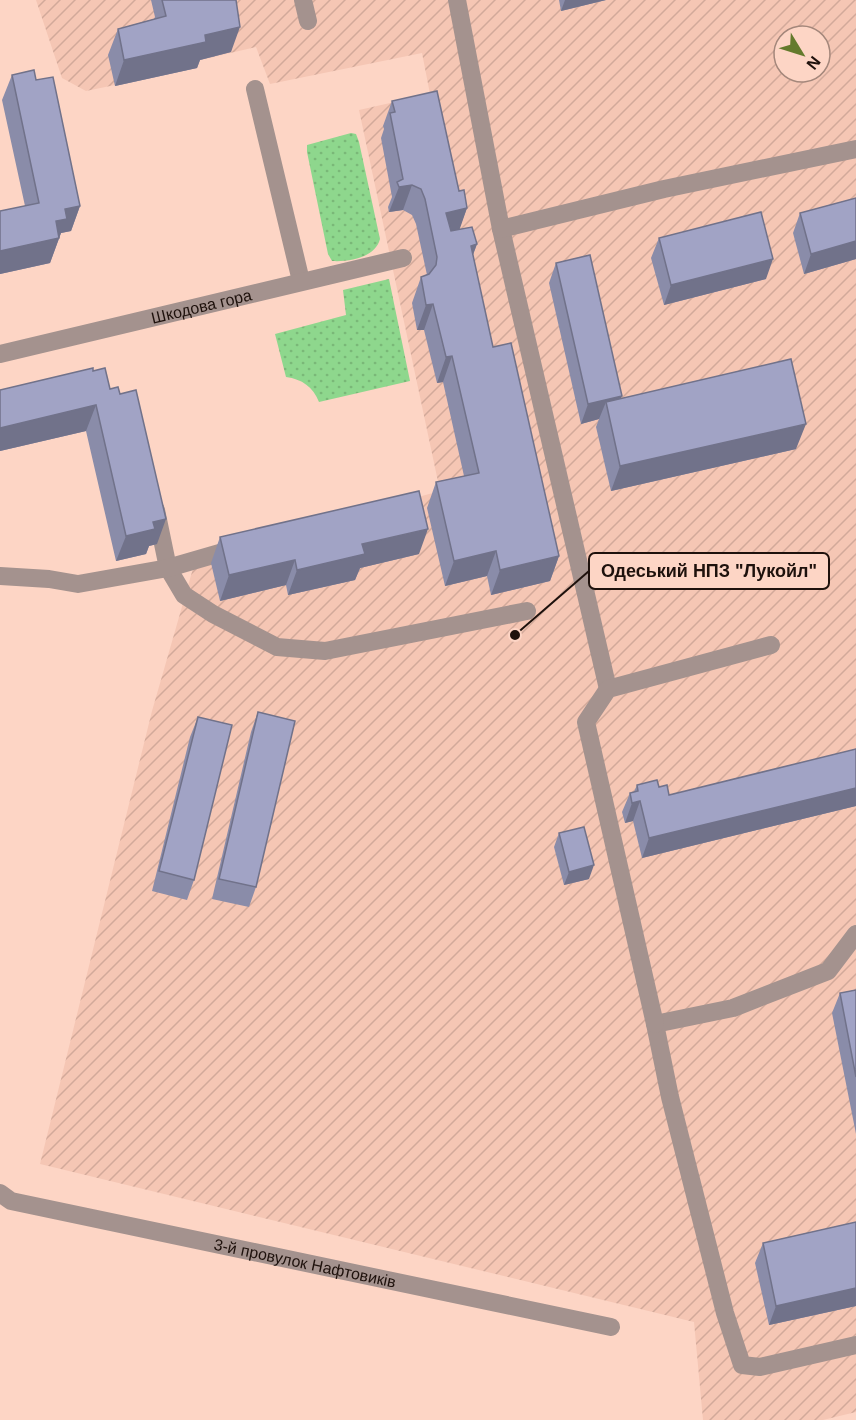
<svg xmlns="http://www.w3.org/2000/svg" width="856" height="1420" viewBox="0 0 856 1420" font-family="Helvetica,sans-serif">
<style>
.industrial{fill:url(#industrial-furrows);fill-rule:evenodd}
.grass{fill:url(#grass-dots)}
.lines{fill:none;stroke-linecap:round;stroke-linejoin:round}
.minor{stroke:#a4928e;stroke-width:18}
.wall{fill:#8a8ca9}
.shaded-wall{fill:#71728a}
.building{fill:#a1a3c5;stroke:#71728a;stroke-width:1.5}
.labels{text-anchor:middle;stroke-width:4.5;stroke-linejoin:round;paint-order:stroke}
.street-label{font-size:16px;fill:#1e110c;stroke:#fdd5c5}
.leader{fill:none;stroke:#1e110c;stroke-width:2}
.callout-dot{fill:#1e110c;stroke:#fdd5c5;stroke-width:2}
.callout{fill:#fdd5c5;stroke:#1e110c;stroke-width:2}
.callout-label{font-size:18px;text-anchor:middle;font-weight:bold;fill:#1e110c}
</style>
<defs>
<pattern id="industrial-furrows" width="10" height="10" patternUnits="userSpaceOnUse" patternTransform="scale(1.5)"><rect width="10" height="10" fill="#f5c6b4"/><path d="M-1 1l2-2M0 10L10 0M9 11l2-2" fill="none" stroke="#d2a99a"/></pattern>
<pattern id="grass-dots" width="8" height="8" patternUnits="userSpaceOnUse" patternTransform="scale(1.5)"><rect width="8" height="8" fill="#8ed78d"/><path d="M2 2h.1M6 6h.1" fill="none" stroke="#7ab878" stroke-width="1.8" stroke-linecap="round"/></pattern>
</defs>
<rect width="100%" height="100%" fill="#fdd5c5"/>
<!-- industrial -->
<path class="industrial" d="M36,0H856V1412L823,1420H703L694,1322L40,1164L152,711L196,558L440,491L359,110L430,94L422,53L270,84L256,47L196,61L197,68L86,91L62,78ZM784,36H820V72H784Z"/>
<!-- grass -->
<path class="grass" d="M351,133L356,134L359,142L380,239C375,258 349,262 332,261L328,254L307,152V145Z
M389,279L410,381L319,402C313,387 302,379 286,377L275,334L346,315L343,290Z"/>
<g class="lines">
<!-- minor -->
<g class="minor">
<path d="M303,0L308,21"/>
<path d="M457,0L501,229L608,689"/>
<path d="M255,89L301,281"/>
<path d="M501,229L664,189L856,149"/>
<path id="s1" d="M0,354L403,258"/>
<path d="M156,510L168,568L184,595L213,614L277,647L325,651L527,611"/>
<path d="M0,576L49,579L78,584L168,568L237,548"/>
<path d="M856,934L828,971L733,1008L655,1024L670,1097L725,1313L742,1365L760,1367L856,1345"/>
<path d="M655,1024L586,722L608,689L771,645"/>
<path id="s2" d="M0,1193L11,1201L611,1327"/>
</g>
</g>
<!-- wall -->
<path class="wall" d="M151,0H236L231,52L200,60L197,68L115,86L108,55L118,29L154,19L155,17Z
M559,0H606L561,11Z
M12,75L36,80L80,206L71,231L61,233L50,263L0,274V211L25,206L2,100Z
M392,101L459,191L467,208L459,229L477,244L473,255L493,347L559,556L550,581L491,595L487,576L445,586L427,508L436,482L464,476L443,382L437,383L424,330H417L412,303L421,277L427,275L416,224L412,215L403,210L389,212L388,207L392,197L381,138L384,129L383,126Z
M856,198V259L804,274L793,233L800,213Z
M659,238L766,279L664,305L651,258Z
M556,263L621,398L796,449L611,491L596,427L599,419L581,424L549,283Z
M93,371L110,389L157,544L149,546L146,554L116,561L86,431L0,451V390Z
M220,537L419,554L360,568L355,580L288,595L286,585L220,601L211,563Z
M258,712L256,887L249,907L212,899L251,732Z
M198,717L194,880L187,900L152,891L190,737Z
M856,749V806L642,858L633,821L625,823L622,812L630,793L634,792L637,785L659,787L669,795Z
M559,833L589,879L564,885L554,847Z
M856,990V1134L832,1013L840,993Z
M856,1222V1306L769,1325L755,1263L763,1243Z"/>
<!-- shaded-wall -->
<path class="shaded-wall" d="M565,0H606L561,11Z
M240,27L231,52L200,60L197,68L115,86L124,60L205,35Z
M412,185L403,210L389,212L399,187Z
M80,206L71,231L61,233L50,263L0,274V251L56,221L65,209Z
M467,208L458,234L437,239L446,213Z
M856,241V259L804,274L811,254Z
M477,244L467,270L471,246Z
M773,259L766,279L664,305L671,285Z
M433,304L424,330H417L426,305Z
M452,356L443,382L437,383L446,357Z
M622,396L614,416L606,402L599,419L581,424L588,404Z
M96,405L86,431L0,451V428Z
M806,424L796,449L611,491L620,466Z
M166,519L157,544L149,546L146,554L116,561L126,536L153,522Z
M428,529L419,554L360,568L355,580L288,595L297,570L362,544Z
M496,551L487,576L445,586L454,561Z
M559,556L550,581L491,595L500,570Z
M295,560L286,585L220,601L229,575Z
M856,788V806L642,858L649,838Z
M640,801L633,821L625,823L632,803Z
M594,865L589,879L564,885L569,872Z
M856,1288V1306L769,1325L776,1306Z"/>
<!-- building -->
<path class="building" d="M162,0H236L240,27L205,35L206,42L124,60L118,29L166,16Z
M34,70L36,80L53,77L80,206L65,209L67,219L56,221L59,238L0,251V211L39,203L12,75Z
M437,91L459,191L464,190L467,208L446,213L451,231L472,227L477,244L471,246L493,347L511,343L559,556L500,570L496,551L454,561L436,482L479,473L452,356L446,357L433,304L426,305L421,277L429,274L436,265L437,257L425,199L421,189L412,185L399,187L397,182L403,179L390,113L395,112L392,101Z
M856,198V241L811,254L800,213Z
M761,212L773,259L671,285L659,238Z
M590,255L622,396L588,404L556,263Z
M791,359L806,424L620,466L606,402Z
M93,368V371L105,368L110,389L118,387L120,394L136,390L166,519L153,522L155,529L126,536L96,405L0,428V390Z
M419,491L428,529L362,544L365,554L297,570L295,560L229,575L220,537Z
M258,712L295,721L256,887L219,879Z
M198,717L232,725L194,880L159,871Z
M856,749V788L649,838L640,801L632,803L630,793L638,791L637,785L657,780L659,787L667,785L669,795Z
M584,827L594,865L569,872L559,833Z
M856,990V1077L840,993Z
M856,1222V1288L776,1306L763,1243Z"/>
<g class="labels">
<!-- street labels -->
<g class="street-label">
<text dy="6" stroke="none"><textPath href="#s1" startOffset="207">Шкодова гора</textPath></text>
<text dy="6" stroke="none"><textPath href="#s2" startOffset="314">3-й провулок Нафтовиків</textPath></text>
</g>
</g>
<!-- callouts -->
<path class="leader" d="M515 635L589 571"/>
<circle class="callout-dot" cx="515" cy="635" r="6"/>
<rect class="callout" x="589" y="553" width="240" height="36" rx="6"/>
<g class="callout-label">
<text x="709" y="577">Одеський НПЗ "Лукойл"</text>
</g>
<!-- north arrow -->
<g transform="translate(802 54) rotate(128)"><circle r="28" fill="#fdd5c5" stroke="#a4877b" stroke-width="1.5"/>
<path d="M0-4.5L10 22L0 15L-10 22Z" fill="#647a2c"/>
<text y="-9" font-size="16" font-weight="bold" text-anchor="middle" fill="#1e110c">N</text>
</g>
</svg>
